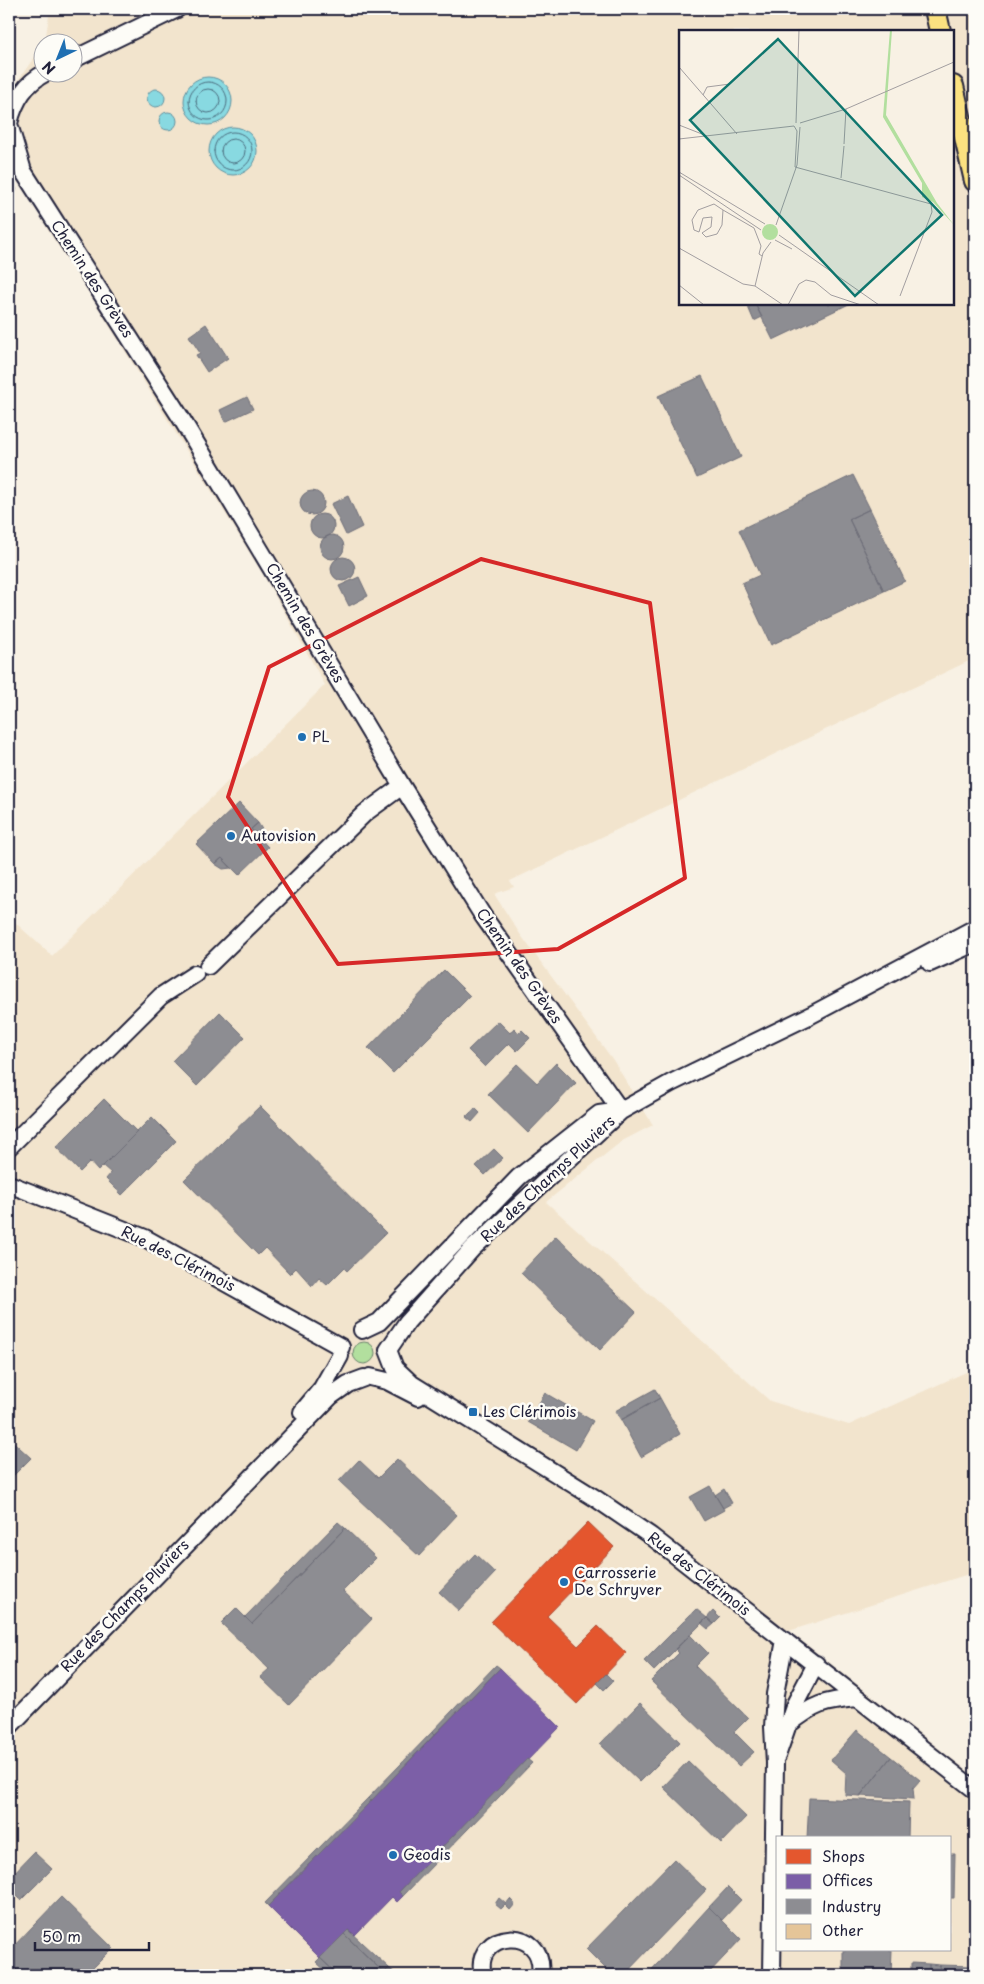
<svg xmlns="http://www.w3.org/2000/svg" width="984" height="1984" viewBox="0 0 984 1984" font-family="'Playpen Sans',sans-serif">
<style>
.built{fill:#f2e4cd;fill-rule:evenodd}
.green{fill:#b2df9e;stroke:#6a806c}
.water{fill:#88d9e1;stroke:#5f909f}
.shops{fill:#e4572e;stroke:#aa4732}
.offices{fill:#7b5ea7;stroke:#604c87}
.industry{fill:#8d8d92;stroke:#6d6d78}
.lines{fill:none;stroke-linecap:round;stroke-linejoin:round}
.shore{stroke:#4b6b7d;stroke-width:1}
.building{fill:#e5c598;stroke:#22223b}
.minor-casing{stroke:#22223b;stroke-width:20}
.major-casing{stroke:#22223b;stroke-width:24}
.minor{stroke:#fdfcf7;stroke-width:16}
.major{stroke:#fbe180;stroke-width:20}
.marked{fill:none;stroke:#d62828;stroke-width:4;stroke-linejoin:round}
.poi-dot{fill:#1f6fb2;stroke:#fdfcf7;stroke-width:2}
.labels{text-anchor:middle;stroke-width:5;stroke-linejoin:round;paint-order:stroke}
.street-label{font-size:15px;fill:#22223b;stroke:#fdfcf7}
.poi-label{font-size:15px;fill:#22223b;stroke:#fdfcf7;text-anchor:start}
.inset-road{fill:none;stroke:#a29ea0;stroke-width:1}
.view{fill:#0f766e;fill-opacity:0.15;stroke:#0f766e;stroke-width:2.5}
.inset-edge{fill:none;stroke:#22223b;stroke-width:2.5}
</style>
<rect width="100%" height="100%" fill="#f8f1e4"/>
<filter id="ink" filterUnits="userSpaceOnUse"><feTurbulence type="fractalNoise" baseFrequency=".02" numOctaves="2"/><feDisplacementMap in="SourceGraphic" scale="10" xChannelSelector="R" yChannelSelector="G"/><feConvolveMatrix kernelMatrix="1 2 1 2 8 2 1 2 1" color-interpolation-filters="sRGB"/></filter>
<g filter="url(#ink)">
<!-- built -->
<path class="built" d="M50,9H975V658L510,881L514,887L494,894L520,934L613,1060L653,1125L622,1141L546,1202L770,1401L849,1425L975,1368V1572L789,1631L975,1777V1975H9V917L52,956L325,685L264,576L86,288L48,230L9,159V99L19,79L42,46V72H72V42H45ZM680,31H953V304H680ZM778,1838H950V1950H778Z"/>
<!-- green -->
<path class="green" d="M353 1353a11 11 0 1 1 22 0a11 11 0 1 1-22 0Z"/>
<!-- water -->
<path class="water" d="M184 101a24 24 0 1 1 48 0a24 24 0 1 1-48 0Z
M147 98a9 9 0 1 1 18 0a9 9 0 1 1-18 0Z
M159 121a9 9 0 1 1 18 0a9 9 0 1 1-18 0Z
M209 151a24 24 0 1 1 48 0a24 24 0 1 1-48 0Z"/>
<!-- shops -->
<path class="shops" d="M588,1522L614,1547L547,1616L578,1646L598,1626L626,1653L577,1704L491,1622Z"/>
<!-- offices -->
<path class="offices" d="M500,1668L560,1727L399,1892L403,1896L397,1902L392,1897L355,1935L348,1930L320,1958L268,1906Z"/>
<!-- industry -->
<path class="industry" d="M755,304H849L773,340Z
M755,304L762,317L754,321L748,307Z
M206,324L228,358L207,372L196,355L200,353L189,336Z
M702,376L741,457L697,478L658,396Z
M247,397L253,409L225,422L220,410Z
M853,475L870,509L849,519L884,591L771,645L742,583L760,575L739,530Z
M300 503a12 12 0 1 1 24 0a12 12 0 1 1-24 0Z
M348,496L362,527L346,535L331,504Z
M870,509L905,581L884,591L849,519Z
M310 526a12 12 0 1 1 24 0a12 12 0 1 1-24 0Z
M320 547a12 12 0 1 1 24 0a12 12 0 1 1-24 0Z
M331 569a12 12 0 1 1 24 0a12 12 0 1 1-24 0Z
M359,577L368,596L349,606L339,586Z
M239,803L258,823L251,829L268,847L239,875L222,858L215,864L196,844Z
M258,823L263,831L261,839L251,829Z
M222,858L231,868L223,869L215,864Z
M444,970L470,996L393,1073L368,1048Z
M220,1012L245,1037L197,1086L172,1061Z
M498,1021L510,1033L514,1028L519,1033L522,1030L530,1038L517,1051L509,1043L485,1067L468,1050Z
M556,1063L576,1083L528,1133L488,1094L517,1064L537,1083Z
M104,1099L137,1132L98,1171L90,1162L80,1172L56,1147Z
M260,1106L386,1233L347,1271L344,1268L327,1285L319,1278L312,1286L296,1268L290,1274L265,1248L258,1255L184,1180Z
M475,1108L480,1113L472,1122L466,1117Z
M152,1117L176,1141L122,1195L106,1179L111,1173L103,1166Z
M494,1149L503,1158L485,1175L476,1166Z
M556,1236L636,1312L600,1350L521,1273Z
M655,1389L660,1398L621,1420L615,1411Z
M545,1393L593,1421L576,1450L528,1422Z
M660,1398L680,1434L641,1457L621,1420Z
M9,1438L31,1458L13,1476L9,1472Z
M397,1459L457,1515L419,1556L339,1481L359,1460L378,1478Z
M710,1486L724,1510L704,1521L690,1497Z
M724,1489L732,1503L723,1508L715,1495Z
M338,1522L345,1528L252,1624L245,1617Z
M345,1528L376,1558L343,1591L372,1619L289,1705L260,1677L269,1669L221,1623L236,1608L252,1624Z
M475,1554L495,1573L459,1611L439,1592Z
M696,1609L707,1618L654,1671L644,1661Z
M713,1611L720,1618L714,1624L707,1618Z
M707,1618L714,1624L708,1629L701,1623Z
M690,1635L708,1653L695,1666L748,1718L734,1732L754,1752L739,1766L651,1681L679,1653L675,1649Z
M496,1665L500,1668L435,1734L432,1732Z
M606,1674L613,1681L604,1690L597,1683Z
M640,1703L680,1742L640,1782L600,1744Z
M857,1730L891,1757L860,1796L845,1795L846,1773L831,1760Z
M432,1732L435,1734L371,1801L368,1798Z
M891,1757L920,1780L913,1788L914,1799L860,1796Z
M527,1759L532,1763L403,1896L399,1892Z
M688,1761L746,1817L721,1843L663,1787Z
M368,1798L371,1801L268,1906L265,1903Z
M809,1798L909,1802L908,1838H911H807Z
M34,1852L52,1869L21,1900L9,1888V1878Z
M950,1854H955L954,1898H950Z
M674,1859L706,1890L624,1975H612L586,1949Z
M728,1887L741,1900L722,1920L709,1907Z
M61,1897L113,1948L86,1975H9V1951Z
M499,1898L506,1904L510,1899L515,1904L510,1910L505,1905L501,1909L495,1904Z
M709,1907L741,1939L707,1975H647Z
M348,1930L389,1968L384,1973L344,1934Z
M344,1934L384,1973L389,1968L397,1975H338L320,1958Z
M843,1950H892L891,1975H843Z
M320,1958L338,1975H330L316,1962Z
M911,1963L929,1964V1975H911Z
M929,1964L940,1965V1975H929Z
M940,1965L975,1966V1975H940Z"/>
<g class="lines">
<!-- shore -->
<path class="shore" d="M189 101a19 19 0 1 1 38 0a19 19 0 1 1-38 0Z
M196 101a12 12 0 1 1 24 0a12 12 0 1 1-24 0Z
M214 151a19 19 0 1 1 38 0a19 19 0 1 1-38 0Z
M221 151a12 12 0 1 1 24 0a12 12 0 1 1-24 0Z"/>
</g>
<!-- building -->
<path class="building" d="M9,187L16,188L14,206L9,205Z"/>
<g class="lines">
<defs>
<path id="minor" d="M72,60L177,9
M9,123C15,100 25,83 47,72
M9,124L23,171L181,418L402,786L483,916L621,1111
M975,928L811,1015L671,1083L621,1111L472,1249L407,1322L388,1350L395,1368L412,1384L595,1498L651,1536L975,1790
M930,963L975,943
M208,966L365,813L402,786
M9,1147L161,996L195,974
M9,1184L145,1238L341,1347
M362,1330L379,1322L519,1177L599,1114L621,1111
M370,1377L387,1381L418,1397
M302,1412L322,1388L340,1356
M788,1725C814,1704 824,1701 857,1698
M9,1727L331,1396L348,1384L364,1378
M777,1756L795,1704L816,1664
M483,1975C471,1930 547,1923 540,1975
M772,1975L775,1763L773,1727L775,1694L785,1640"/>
<path id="major" d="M935,9L940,31
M953,86L975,181"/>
</defs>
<!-- minor casing -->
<use href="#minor" class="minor-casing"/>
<!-- major casing -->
<use href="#major" class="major-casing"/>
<!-- minor -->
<use href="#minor" class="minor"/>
<!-- major -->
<use href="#major" class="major"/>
</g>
</g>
<!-- marked area -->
<path class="marked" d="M481,559L650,603L685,878L558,949L338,964L228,797L269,667Z"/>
<!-- markers -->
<g class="poi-dot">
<circle cx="302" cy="737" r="5"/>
<circle cx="231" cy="836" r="5"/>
<rect x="468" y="1407" width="10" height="10" rx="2.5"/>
<circle cx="564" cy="1582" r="5"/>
<circle cx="393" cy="1855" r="5"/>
</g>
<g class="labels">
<!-- street labels -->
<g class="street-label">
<text transform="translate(92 279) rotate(57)" y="5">Chemin des Grèves</text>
<text transform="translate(305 623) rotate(59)" y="5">Chemin des Grèves</text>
<text transform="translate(519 966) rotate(55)" y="5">Chemin des Grèves</text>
<text transform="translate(548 1179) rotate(-43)" y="5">Rue des Champs Pluviers</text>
<text transform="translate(178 1259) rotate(27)" y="5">Rue des Clérimois</text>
<text transform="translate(699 1574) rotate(38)" y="5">Rue des Clérimois</text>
<text transform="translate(125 1606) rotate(-46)" y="5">Rue des Champs Pluviers</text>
</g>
<!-- poi labels -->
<g class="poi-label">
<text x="312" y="742">PL</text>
<text x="241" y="841">Autovision</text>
<text x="483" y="1417">Les Clérimois</text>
<text x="574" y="1578">Carrosserie<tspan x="574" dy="17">De Schryver</tspan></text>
<text x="403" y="1860">Geodis</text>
</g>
</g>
<!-- overview -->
<g transform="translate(679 30)">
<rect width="275" height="275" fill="#f8f1e4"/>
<path d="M211,0H213L207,85L258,173L275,195L254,172L243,167V153L204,87ZM83 202a8 8 0 1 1 16 0a8 8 0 1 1-16 0Z" fill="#b2df9e"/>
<path class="inset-road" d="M0,37L58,104M24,65L28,57L51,54M117,93L120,0M121,93L167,79L275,32M0,95L28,106M0,109L115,96L118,101L116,137M165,114L167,79M116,137L252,174L253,182L221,266M0,142L86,194M0,145L82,200M162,148L165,116M35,174L44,180L43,195L38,204L27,207L23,203L32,197L33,187L24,188L20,202L15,200L13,190L19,180ZM44,180L75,198L82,216L80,224L83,226M97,195L118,135L121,97M100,205L200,275M96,210L113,219M0,218L64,254L76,256M0,255L25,275M76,256L84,223L92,212M76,256L104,275M109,275L120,254L127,250L136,252L152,265L182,275"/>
<path class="view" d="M99,9L263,185L176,266L11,90Z"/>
<rect width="275" height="275" class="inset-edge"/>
</g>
<!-- margin -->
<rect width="984" height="1984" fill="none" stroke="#fdfcf7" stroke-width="30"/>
<rect x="15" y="15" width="954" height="1954" fill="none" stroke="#22223b" stroke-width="2" filter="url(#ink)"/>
<!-- legend -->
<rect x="776" y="1836" width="175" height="115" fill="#fdfcf7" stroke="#a5a5ac"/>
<rect x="786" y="1849" width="25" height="15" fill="#e4572e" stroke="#a5a5ac"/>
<text x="822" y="1862" font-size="15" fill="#22223b">Shops</text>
<rect x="786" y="1874" width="25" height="15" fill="#7b5ea7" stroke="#a5a5ac"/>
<text x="822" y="1886" font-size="15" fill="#22223b">Offices</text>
<rect x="786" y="1899" width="25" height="15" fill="#8d8d92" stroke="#a5a5ac"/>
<text x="822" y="1912" font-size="15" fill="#22223b">Industry</text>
<rect x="786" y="1924" width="25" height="15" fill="#e5c598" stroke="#a5a5ac"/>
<text x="822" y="1936" font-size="15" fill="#22223b">Other</text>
<!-- north arrow -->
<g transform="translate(58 58) rotate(223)"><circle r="24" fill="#fdfcf7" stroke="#a5a5ac"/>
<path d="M0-4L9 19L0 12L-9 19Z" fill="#1f6fb2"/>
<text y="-8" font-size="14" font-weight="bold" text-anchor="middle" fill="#22223b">N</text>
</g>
<!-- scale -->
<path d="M35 1942v8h114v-8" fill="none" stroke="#22223b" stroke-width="2.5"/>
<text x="42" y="1942" font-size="15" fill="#22223b" stroke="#fdfcf7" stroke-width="4" paint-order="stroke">50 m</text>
</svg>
